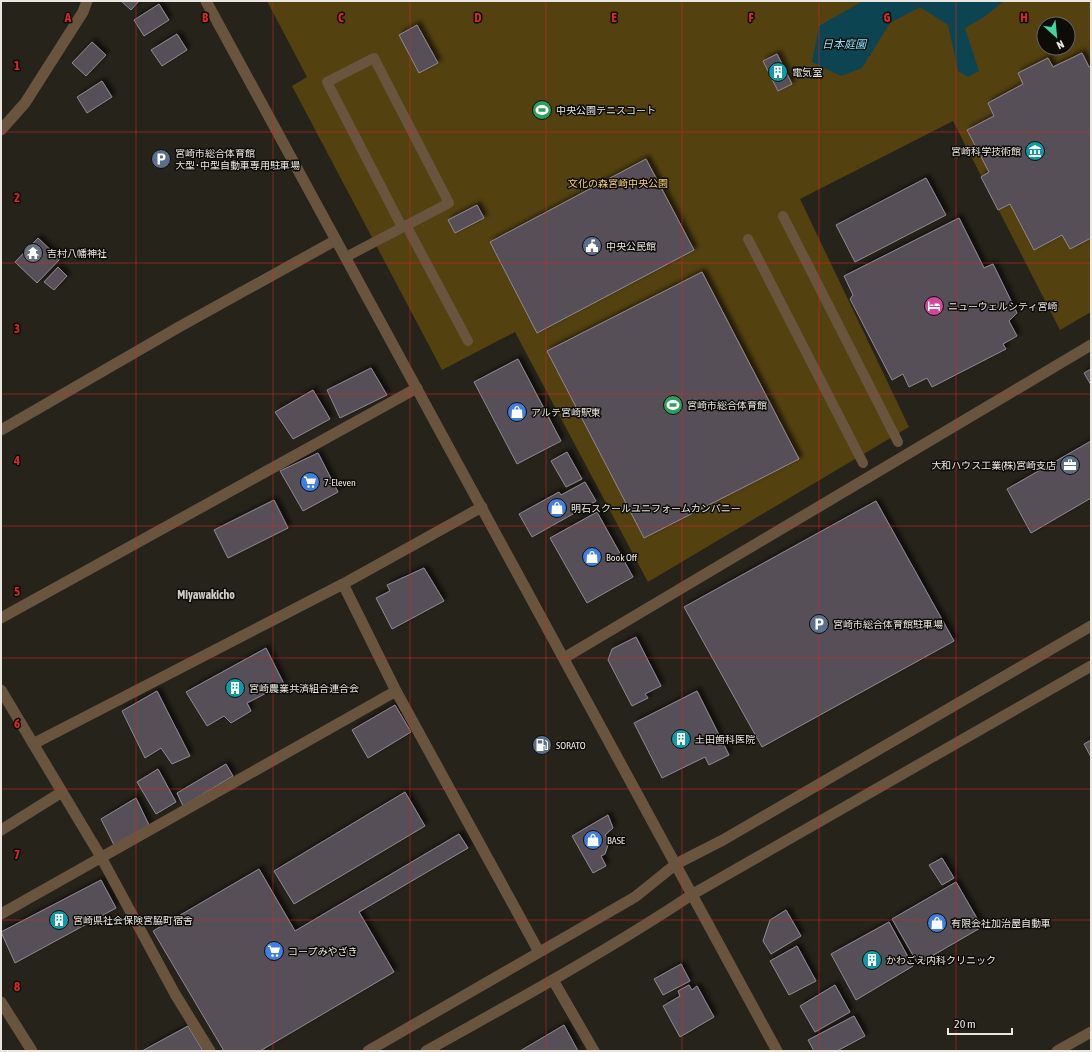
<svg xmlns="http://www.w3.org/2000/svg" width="1092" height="1052" viewBox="0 0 1092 1052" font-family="'Asap Condensed','Noto Sans JP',sans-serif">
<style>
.green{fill:#534110;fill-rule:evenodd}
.water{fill:#0d4451}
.building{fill:#574f58;stroke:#908891;filter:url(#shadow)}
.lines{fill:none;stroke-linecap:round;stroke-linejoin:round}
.service{stroke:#69553e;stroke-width:10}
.minor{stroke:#69553e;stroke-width:11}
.tertiary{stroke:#69553e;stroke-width:11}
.grid{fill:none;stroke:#d62828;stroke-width:1;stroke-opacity:0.55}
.labels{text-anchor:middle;stroke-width:3;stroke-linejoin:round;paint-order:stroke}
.poi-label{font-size:10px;fill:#eae7e1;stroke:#0e0c08;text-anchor:start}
.park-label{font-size:10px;fill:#fbd46f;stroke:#0e0c08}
.water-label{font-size:11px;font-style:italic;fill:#7ee3fe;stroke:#0e0c08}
.quarter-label{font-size:12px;font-weight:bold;fill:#d0cbc0;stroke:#0e0c08}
.grid-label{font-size:13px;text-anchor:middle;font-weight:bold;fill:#d62828;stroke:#0e0c08;stroke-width:3;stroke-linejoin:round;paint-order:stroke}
</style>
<defs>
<filter id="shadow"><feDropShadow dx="3.5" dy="-3.5" stdDeviation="2" flood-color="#0009"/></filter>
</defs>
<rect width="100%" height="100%" fill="#26231a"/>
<!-- green -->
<path class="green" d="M267,1H1091V312L1060,330L953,121L800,199L909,427L648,582L515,332L442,370L292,86L307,77ZM1044,24H1068V48H1044Z"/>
<!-- water -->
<path class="water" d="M863,1H1004L984,17L965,28L979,71L968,77L958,71L948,25L920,7L890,23L862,68L841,76L812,62L819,26Z"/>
<!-- building -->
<path class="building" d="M121,1H139L131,10Z
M159,4L169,20L144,36L134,20Z
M417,25L438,63L419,73L399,35Z
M177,34L187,50L162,66L151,50Z
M92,42L106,55L86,76L72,63Z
M1082,53L1089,67L1091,66V238L1070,249L1062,235L1034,250L1010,204L998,210L981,177L989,172L967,130L994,116L988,103L1023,84L1018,73L1048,58L1053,67Z
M777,54L792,84L778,91L763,61Z
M102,81L112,97L87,113L77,97Z
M646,159L694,250L537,333L490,242Z
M926,178L946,215L855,262L836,225Z
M477,205L484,218L455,233L448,220Z
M959,218L984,268L993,264L1017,313L1009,321L1017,336L1003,344L1006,349L932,387L927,378L909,387L903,374L892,380L850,299L853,295L844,276Z
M38,238L60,259L37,283L15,262Z
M58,267L67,276L54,290L44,282Z
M702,272L799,459L644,538L547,351Z
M518,359L561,441L517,464L474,382Z
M371,368L387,395L340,418L327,390Z
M1091,369V385L1084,373Z
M313,390L330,419L293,439L275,412Z
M1091,441V498L1031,533L1007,489Z
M567,452L582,479L566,487L551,461Z
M318,453L338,492L303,511L280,471Z
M585,482L596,501L532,537L519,514L559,492L561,495Z
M274,500L288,528L228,558L214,530Z
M876,501L954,641L762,747L684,607Z
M597,512L633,577L587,603L550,538Z
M424,568L444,601L392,629L376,598L390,591L387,585Z
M636,637L661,686L645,694L648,698L632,706L608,660L612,649Z
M266,648L284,684L247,703L251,711L231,723L224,716L207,726L186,692Z
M157,691L190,756L172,764L161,748L145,758L122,711Z
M697,691L729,755L709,765L705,757L662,778L634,723Z
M395,705L411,732L368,758L352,730Z
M1091,740V757L1084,744Z
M226,764L233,776L183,806L177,793Z
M158,769L176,802L156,814L137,782Z
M405,792L425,826L294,904L274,871Z
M136,798L149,825L114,845L101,819Z
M608,815L613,828L605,835L609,842L605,854L601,856L606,866L593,873L572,836Z
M459,834L468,848L359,912L394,972L260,1051H224L153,931L259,869L295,931Z
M942,858L954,878L942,885L929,865Z
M101,880L116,908L15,963L1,932Z
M956,882L982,927L918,964L892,919Z
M786,910L801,936L771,954L763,941L770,920Z
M889,922L913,966L856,1000L831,954Z
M797,946L816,981L789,995L770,961Z
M681,964L690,981L663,995L654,979Z
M689,985L692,990L697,986L714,1017L680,1037L663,1006L680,996L678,991Z
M835,985L850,1012L815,1032L800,1006Z
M854,1016L865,1036L837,1051H814L808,1040Z
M564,1025L578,1051H520Z
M188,1026L203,1051H142Z"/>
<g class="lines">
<!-- service -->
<path class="service" d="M783,216L898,442
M406,225L468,341
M748,239L863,463
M346,257L449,203L374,58L327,82L402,227"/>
<!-- minor -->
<path class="minor" d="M1,130L25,103L83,12L87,1
M1,430L179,327L336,240
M343,584L396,691L539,952
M1,618L417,388
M1,690L101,857L175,994L210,1051
M33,744L343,584L482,507
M1,830L62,792
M1,914L396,691
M553,980L594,1051
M1,1002L32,1051"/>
<!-- tertiary -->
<path class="tertiary" d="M206,1L777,1051
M564,658L1091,345
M368,1051L635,897L676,864L723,840L1091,626
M426,1051C516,1001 607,951 693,894L1091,666
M1057,1051L1091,1032"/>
</g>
<!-- grid -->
<path class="grid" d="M136,1V1051M273,1V1051M410,1V1051M546,1V1051M682,1V1051M819,1V1051M956,1V1051M1,132H1091M1,263H1091M1,394H1091M1,526H1091M1,658H1091M1,789H1091M1,920H1091"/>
<!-- icons -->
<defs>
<symbol id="building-disc" viewBox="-11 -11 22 22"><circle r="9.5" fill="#0f9aa8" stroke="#0e0c08"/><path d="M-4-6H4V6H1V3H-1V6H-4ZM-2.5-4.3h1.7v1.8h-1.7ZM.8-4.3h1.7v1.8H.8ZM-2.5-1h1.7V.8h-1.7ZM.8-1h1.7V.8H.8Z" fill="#fff"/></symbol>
<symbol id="stadium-disc" viewBox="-11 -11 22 22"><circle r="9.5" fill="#2e9e5b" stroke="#0e0c08"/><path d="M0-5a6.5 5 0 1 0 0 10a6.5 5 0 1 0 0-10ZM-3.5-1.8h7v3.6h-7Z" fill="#fff"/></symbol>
<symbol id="museum-disc" viewBox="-11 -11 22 22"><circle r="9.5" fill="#0f9aa8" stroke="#0e0c08"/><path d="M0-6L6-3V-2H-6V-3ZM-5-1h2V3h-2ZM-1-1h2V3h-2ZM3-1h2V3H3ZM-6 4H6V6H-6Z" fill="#fff"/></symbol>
<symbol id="parking-disc" viewBox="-11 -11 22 22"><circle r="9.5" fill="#5c6f8a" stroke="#0e0c08"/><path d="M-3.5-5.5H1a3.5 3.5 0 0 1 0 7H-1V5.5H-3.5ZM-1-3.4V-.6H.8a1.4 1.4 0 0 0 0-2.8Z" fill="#fff"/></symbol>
<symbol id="civic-disc" viewBox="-11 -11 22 22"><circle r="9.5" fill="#5c6f8a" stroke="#0e0c08"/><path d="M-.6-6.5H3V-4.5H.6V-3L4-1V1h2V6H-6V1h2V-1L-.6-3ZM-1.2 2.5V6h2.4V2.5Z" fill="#fff"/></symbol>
<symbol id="temple-disc" viewBox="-11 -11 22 22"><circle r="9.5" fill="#6b7280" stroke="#0e0c08"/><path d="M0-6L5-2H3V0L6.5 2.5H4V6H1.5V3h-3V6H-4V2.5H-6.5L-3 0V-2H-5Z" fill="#fff"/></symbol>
<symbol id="hotel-disc" viewBox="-11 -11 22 22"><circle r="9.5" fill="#d1479c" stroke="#0e0c08"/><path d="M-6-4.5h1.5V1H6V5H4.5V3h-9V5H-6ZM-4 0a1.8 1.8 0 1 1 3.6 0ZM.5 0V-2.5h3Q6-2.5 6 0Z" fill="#fff"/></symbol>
<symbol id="shop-disc" viewBox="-11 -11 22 22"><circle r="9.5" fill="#3f7fe0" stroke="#0e0c08"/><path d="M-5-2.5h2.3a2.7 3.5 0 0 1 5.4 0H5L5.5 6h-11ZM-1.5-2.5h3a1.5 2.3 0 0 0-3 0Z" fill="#fff"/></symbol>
<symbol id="office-disc" viewBox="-11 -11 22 22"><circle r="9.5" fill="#5c6f8a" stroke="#0e0c08"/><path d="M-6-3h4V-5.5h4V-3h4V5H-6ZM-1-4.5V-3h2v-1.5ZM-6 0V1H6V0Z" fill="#fff"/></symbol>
<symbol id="supermarket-disc" viewBox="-11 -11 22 22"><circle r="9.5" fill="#3f7fe0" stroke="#0e0c08"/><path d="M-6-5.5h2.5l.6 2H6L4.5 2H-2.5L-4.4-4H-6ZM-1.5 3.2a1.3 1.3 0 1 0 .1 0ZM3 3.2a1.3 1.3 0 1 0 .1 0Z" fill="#fff"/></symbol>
<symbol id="fuel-disc" viewBox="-11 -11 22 22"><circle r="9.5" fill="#5c6f8a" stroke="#0e0c08"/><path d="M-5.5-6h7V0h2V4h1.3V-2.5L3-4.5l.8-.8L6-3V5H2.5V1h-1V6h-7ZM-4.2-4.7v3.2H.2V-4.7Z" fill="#fff"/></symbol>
</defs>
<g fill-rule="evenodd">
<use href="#building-disc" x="767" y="61" width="22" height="22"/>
<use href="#stadium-disc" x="531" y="99" width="22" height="22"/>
<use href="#museum-disc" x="1024" y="140" width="22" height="22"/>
<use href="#parking-disc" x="150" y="148" width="22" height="22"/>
<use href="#civic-disc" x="581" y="235" width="22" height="22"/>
<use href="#temple-disc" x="22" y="242" width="22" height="22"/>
<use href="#hotel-disc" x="923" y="295" width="22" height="22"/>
<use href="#stadium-disc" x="662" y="394" width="22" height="22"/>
<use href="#shop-disc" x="506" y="401" width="22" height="22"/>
<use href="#office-disc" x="1059" y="454" width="22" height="22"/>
<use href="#supermarket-disc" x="299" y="471" width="22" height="22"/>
<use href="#shop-disc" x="546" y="497" width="22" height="22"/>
<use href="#shop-disc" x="581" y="546" width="22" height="22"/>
<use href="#parking-disc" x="808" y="613" width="22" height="22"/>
<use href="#building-disc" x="224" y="677" width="22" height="22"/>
<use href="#building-disc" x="670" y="728" width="22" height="22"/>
<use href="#fuel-disc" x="531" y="734" width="22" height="22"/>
<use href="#shop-disc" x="582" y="829" width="22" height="22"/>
<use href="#building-disc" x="48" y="909" width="22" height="22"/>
<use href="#shop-disc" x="926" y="912" width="22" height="22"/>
<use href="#supermarket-disc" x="263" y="940" width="22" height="22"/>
<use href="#building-disc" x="861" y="949" width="22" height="22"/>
</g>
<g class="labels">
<!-- poi labels -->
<g class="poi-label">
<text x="792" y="76">電気室</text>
<text x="556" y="114">中央公園テニスコート</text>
<text x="1021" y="155" text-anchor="end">宮崎科学技術館</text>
<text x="175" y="157">宮崎市総合体育館<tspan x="175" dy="12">大型･中型自動車専用駐車場</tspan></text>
<text x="606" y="250">中央公民館</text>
<text x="47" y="257">吉村八幡神社</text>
<text x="948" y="310">ニューウェルシティ宮崎</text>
<text x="687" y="409">宮崎市総合体育館</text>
<text x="531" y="416">アルテ宮崎駅東</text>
<text x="1056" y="469" text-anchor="end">大和ハウス工業(株)宮崎支店</text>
<text x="324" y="486">7-Eleven</text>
<text x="571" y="512">明石スクールユニフォームカンパニー</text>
<text x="606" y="561">Book Off</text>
<text x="833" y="628">宮崎市総合体育館駐車場</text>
<text x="249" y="692">宮崎農業共済組合連合会</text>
<text x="695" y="743">土田歯科医院</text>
<text x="556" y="749">SORATO</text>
<text x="607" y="844">BASE</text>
<text x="73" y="924">宮崎県社会保険宮脇町宿舎</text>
<text x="951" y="927">有限会社加治屋自動車</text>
<text x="288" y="955">コープみやざき</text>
<text x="886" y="964">かわごえ内科クリニック</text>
</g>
<!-- park labels -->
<g class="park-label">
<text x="618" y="187">文化の森宮崎中央公園</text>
</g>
<!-- water labels -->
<g class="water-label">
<text x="844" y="48">日本庭園</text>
</g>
<!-- quarter labels -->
<g class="quarter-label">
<text x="206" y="599">Miyawakicho</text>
</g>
</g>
<g class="grid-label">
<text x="68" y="22">A</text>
<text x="205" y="22">B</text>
<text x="341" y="22">C</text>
<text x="478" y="22">D</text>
<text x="614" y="22">E</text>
<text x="751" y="22">F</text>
<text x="887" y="22">G</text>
<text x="1024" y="22">H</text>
<text x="17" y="70">1</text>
<text x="17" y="202">2</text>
<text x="17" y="333">3</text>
<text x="17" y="465">4</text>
<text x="17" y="596">5</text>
<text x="17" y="728">6</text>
<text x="17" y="859">7</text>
<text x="17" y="991">8</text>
</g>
<!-- border -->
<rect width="1092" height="1052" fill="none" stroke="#eae7e1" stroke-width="4"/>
<!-- north arrow -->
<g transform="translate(1056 36) rotate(153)"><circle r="19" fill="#0e0c08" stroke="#66645f"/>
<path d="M0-3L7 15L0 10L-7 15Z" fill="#42d4a1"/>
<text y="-6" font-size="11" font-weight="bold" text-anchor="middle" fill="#eae7e1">N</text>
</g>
<!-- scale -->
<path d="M948 1028v6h64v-6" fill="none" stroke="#eae7e1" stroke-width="2"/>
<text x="954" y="1028" font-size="12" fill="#eae7e1" stroke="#0e0c08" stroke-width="3" paint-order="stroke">20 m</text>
</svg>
